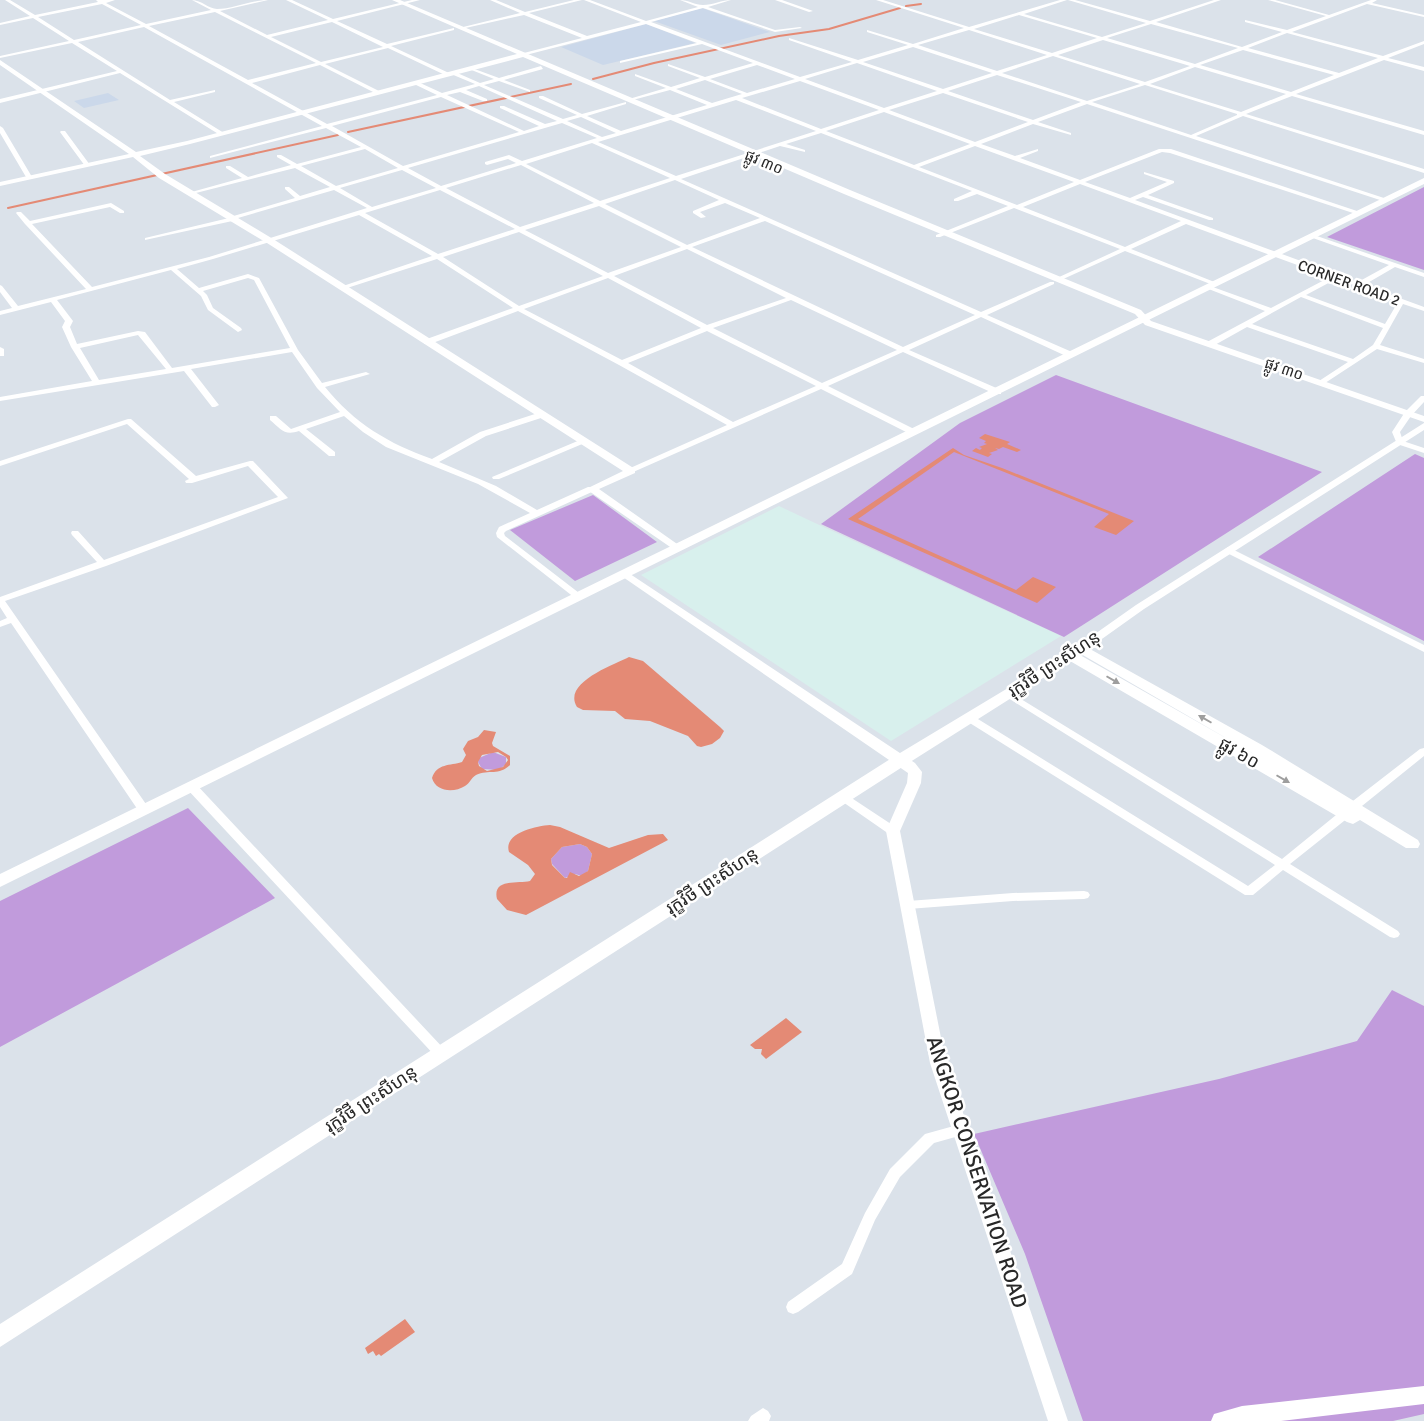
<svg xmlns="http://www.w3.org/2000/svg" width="1424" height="1421" viewBox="0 0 1424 1421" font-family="Signika,'Noto Sans Khmer',sans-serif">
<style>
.education{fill:#cbd8ea}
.medical{fill:#d8f0ed}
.green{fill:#c19bdc}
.water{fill:#e48a75;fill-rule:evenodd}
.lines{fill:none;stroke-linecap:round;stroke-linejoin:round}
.stream{stroke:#e48a75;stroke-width:2}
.minor{fill:#fff;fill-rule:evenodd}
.tertiary{fill:#fff;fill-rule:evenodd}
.secondary{fill:#fff;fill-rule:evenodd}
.oneway{fill:#9e9e9e}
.labels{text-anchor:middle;stroke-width:5;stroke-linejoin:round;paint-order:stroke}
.far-street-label{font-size:15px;fill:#282828;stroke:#fff}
.street-label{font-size:18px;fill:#282828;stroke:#fff}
.near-street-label{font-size:21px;fill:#282828;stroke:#fff}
</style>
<rect width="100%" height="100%" fill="#dbe2ea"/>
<!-- education -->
<path class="education" d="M702,8L770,32L721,45L654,21Z
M646,24L695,43L603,65L561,47Z
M108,93L119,100L84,108L74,101Z"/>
<!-- medical -->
<path class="medical" d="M779,506L815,523L1061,636L891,741L641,575Z"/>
<!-- green -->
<path class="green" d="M1424,187V270L1327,237Z
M1056,375L1322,472L1064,637L821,524L960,423Z
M1415,454L1424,458V641L1258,557Z
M593,495L657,542L575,581L510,530Z
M493,752L506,757V764L499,770L482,769L478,762L479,758Z
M188,808L275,898L0,1047V901Z
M580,844L587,847L592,854L588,871L582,876L575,874L565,878L552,864L551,859L562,847Z
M1392,990L1424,1006V1414L1393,1421H1083L1025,1254L974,1134L1219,1079L1357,1041Z"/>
<!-- water -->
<path class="water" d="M985,434L1010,442L1007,444L1021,450L1017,452L1003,447L999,449L995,448L998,450L989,453L992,454L988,457L972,451L976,448L980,450L982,448L979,447L987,444L984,443L986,441L979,438Z
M953,448L964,455L1002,468L1134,521L1116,535L1094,527L1109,514L954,452L858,519L1016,590L1033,577L1056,587L1037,603L848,519Z
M629,657L643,661L720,727L724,731L720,738L712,744L701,747L697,746L688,736L650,721L625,719L615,711L583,710L577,707C562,683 613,665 629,657Z
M484,730L496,732L492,743L493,746L510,756V765C499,776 489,769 476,775C471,778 470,783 465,786C454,793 436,792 432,778C437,763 450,766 462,762L466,755L463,749L468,741L478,737ZM498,752L506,757L508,760L503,767L487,771L479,766L478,762L482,755Z
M550,825L560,827L609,848L648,835L663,834L668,840L526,915L507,910L497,899C492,878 518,884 530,881L535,874L528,865L509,852C503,833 536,826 550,825ZM580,844L587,847L592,854L588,871L579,876L570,872L567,878H565L552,865L551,859L562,847Z
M786,1018L802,1032L766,1059L761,1054L762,1049H755L750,1045Z
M405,1319L415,1332L381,1356L379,1354L376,1356L373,1351L368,1354L365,1348Z"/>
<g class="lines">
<!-- stream -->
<path class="stream" d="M906,6L921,4
M593,79L654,63L779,36L829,29L900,8
M348,132L571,84
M8,208L338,135"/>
<!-- minor -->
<path class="minor" d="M5,0H10L35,15L98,2L96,0H115L106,3L146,24L211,10L192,0C201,0 209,9 217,9C233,9 251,0 268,0L220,11L267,35L328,20L286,0H292L333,19L412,0H420L337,21L387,44L454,28V30L391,46L449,73V75H445L388,48L325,64L381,92V94H377L320,65L252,83L327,124L437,95L414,84V82H418L442,93L475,84L451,74V72H455L480,83L494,79L469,69V67L499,78L541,66L543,69L504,80L530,90V92L499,81L484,85L563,119L577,115L539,98V96H543L582,114L626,102V104L587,116L621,131L707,105L670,90L629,101V99L666,88L635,76V74L671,87L700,78L668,66V64L705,77L753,63L702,44L620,63V61L697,43L646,24L522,56L520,54L582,38L524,15L461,29L459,28L520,13L490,0H496L525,12L574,0H582L529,13L587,36L641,22L584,0H590L646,21L698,7L680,0C688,0 695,5 703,5C713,5 722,0 731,0L708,7L775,30L800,27L802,28L775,32L703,8L651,22L800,77L852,62L789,40V38L858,60L908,45L867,32V30L913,44L964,28L876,0H883L969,27L1060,0H1067L1024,14L1102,37L1146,23L1068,0H1075L1150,21L1214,0H1221L1156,22L1242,47L1282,32L1245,22V20L1287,30L1326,16L1268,0H1275L1329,15L1371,0H1377L1372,3L1424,15V17L1367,4L1292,32L1383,56L1424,41V44L1388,58L1424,67V71L1384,60L1296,94L1424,131V135L1292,96L1246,114L1424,169V173L1243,116L1196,136L1387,199V201H1383L1087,104L1038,122L1071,133V135L1033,124L981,144L1015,156L1038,149V151L1020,158L1080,180L1159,149H1171L1360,212V214H1356L1170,153L1162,152L1085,182L1130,198L1167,182L1144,174V172L1174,181V183L1148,195L1213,218V220H1209L1143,197L1135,200L1358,282L1389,265L1310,237V235H1314L1424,273V277L1395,267L1364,285L1424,307V311L1403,304L1380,345L1424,359V363L1377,349L1322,385H1319V381L1348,362L1247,327L1213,346H1207V342L1265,311L1206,288V286H1210L1271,308L1330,277L1186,224L1131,249L1217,283V285H1213L1125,251L1061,280H1057V278L1120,249L1014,208L940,237H936V235L1008,206L977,194L958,201H954V199L972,191L821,133L786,144L805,150V152L780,146L681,179L981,312L1050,282H1054V284L987,315L1072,352V356H1066L981,317L909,350L1001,390V394H995L903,352L828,386L916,430V434H910L821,389L631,473L627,471L628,469L727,425L619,365L518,311L430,344H424V340L513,308L437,259L344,289H340V287L432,256L359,215L213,259L177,269L199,288L248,274L259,278L298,350L322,383L366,372L370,374L325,387C354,423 389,444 432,459L480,432L538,413H544V417L486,436L439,462L496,486L537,510L588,487H594V491L506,531L504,533L505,536L583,596L578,599L575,598L497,537L496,533L499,527L530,513L478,484L386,447L363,432L344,416L306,429L335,452V456H329L299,431C284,436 281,429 270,420V416H276L291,429L340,412L317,388L292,352L191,369L219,405L215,407H212L184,371L0,401V397L92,381L71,347L62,327L65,321L51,302L0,315V311L12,308L0,292V285L2,286L18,306L86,289L25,224L16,213L17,212H21L30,221L111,203L124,211V213H120L110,207L32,224L92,287L209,257L367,208L334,190L238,218L237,220L145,240V238L229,218L230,217L295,198L285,189V187H289L300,196L330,187L295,168L188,195V193L242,178L226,168V166H230L248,177L291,165L277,157V155H281L297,164L361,147L326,128L210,158V156L322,126L144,27L78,42L170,100L215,90V92L174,102L224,133V135H220L120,73L0,103V99L117,71L72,43L0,58V56L69,41L33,18L0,25V23L30,16ZM102,4L141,25L74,40L38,17ZM215,12L316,63L248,80L149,26ZM1019,15L1097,38L1052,53L974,29ZM332,22L383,47L321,62L271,37ZM1151,24L1238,48L1195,64L1107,38ZM969,30L1047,55L997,71L918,45ZM1287,33L1378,58L1339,73L1248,48ZM1103,40L1190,66L1145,82L1058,55ZM913,47L992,73L943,89L863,62ZM1243,50L1334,75L1291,92L1200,65ZM1053,56L1140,84L1087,101L1002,73ZM857,63L937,91L884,108L805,79ZM757,65L795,79L747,93L710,79ZM1195,67L1286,94L1241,112L1150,84ZM997,75L1081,102L1033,120L948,91ZM705,80L742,94L712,103L676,89ZM800,81L879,110L821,129L742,98ZM1145,85L1237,114V115L1191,135L1092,102ZM479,86L557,121L545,124L504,106H500V108L539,126L524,131L447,95L460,92L483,101H487V99L466,90ZM943,93L1028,122L975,142L889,110ZM441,97L519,132L403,166L332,126ZM736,100L816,131L676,176L598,142ZM884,112L970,144L914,165L826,131ZM581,117L616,133L602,137L567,121ZM562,123L597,138L522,161L509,155L485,162V164L487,165L508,159L516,163L441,186L408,168ZM592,143L670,178L600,201L526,164ZM975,146L1074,182L1017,205L919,167ZM365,149L398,168L336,186L301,166ZM521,165L594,203L520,227L446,188ZM402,170L436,188L372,207L340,188ZM675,180L719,200L693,211V213L701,218L706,217L700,212L725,203L760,218L687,245L605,204ZM1080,184L1181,221L1125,247L1023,207ZM440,190L515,229L438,254L365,213ZM599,206L681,247L608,273L525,230ZM765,221L975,315L903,347L692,247ZM519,232L603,276L519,306L443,257ZM687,249L786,298L707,325L614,276ZM171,270L201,296L208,310L238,332L242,330L241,328L213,308L207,295L203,291L248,278L254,280L290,348L172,368L145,332L138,331L77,344L70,327L73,321L57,300ZM608,278L701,328L622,360L524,309ZM1336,279L1354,285L1355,287H1359L1398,302L1385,324L1306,295ZM1301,297L1383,328L1373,345L1353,359L1252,324ZM791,300L897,350L822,383L713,328ZM707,331L816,386L733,422L628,363ZM138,335L166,369L99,380L80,348Z
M775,0H782L813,11L809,12Z
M0,126L3,128L32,177L31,178L26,177L0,133Z
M61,131H65L90,165L89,166H85L60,132Z
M0,347L4,349V356H0Z
M1421,396H1424V402L1411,416L1400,432L1403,441L1424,448V453L1397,444L1392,432L1405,412Z
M128,419H131L196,476L250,461H253L288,498L106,566L5,601L148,807L149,810L148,813H140L11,623L0,627V621L7,618L0,607V597L97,562L72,535L71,533L72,531H78L104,560L278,497L248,466L192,483H186L185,481L189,479L127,424L0,466V461Z
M580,440H583L587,442L499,479H493L492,477Z
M1228,547L1424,645V652L1225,552L1224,550Z
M1008,691L1282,859L1341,811H1349L1350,814L1349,817L1290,864L1398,931L1400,934L1398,937L1394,938L1390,937L1283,870L1253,895H1245L965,720L964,718L965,716H973L1248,886L1275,865L1005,696L1003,694Z
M1424,748V756L1357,810H1349L1348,807L1349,804L1420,749Z
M191,782L195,783L445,1050L447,1054L445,1058L441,1059L437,1058L187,789L186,786Z
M844,793L897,828L898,831L897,834H889L840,800L839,797L840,794Z
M1084,891L1088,892L1090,895L1088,898L1084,899L1013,901L908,909L904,908L902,905L904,902L908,901L1013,893Z
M961,1124L966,1126L968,1130L966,1134L934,1143L900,1177L875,1220L852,1274L798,1312L793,1314L788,1312L786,1307L788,1302L842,1264L865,1213L890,1169L925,1134Z
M763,1408L768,1411L771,1416L769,1421H748L751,1416Z"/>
<!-- tertiary -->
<path class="tertiary" d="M392,0H400L850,190L1141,310L1151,321L1424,416V422L1145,325L1135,314L844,194L523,57L190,144L140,156L165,174L273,239L635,469V473L599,489L680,546L681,548L680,550L676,551L586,489L623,471L267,243L159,178L133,157L0,186V182L129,154L0,65V60L136,152L187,141L517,54Z
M1424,423V430L1144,609L1085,651L1081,652L1075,648L1136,605Z
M624,570L915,763L922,772L921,783L900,831L946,1063L1068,1421H1048L930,1063L886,831L907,783L908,773L620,575L618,573Z
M1424,1386V1404L1281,1421H1211L1214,1414L1242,1406Z"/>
<!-- secondary -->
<path class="secondary" d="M1424,178V184L0,887V874Z
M1081,644L1262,745L1418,840L1420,844L1418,848H1406L1360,820L1353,824L1347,822L1070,661L907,764L0,1347V1324L895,756ZM1081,654L1252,753L1254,754L1080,655Z"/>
</g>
<!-- one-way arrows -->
<defs><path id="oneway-solid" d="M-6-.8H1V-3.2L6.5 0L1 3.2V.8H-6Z" transform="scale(1.25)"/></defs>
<g class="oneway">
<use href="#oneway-solid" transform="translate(1113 680) rotate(30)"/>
<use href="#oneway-solid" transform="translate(1205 719) rotate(-150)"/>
<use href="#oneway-solid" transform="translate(1283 779) rotate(30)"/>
</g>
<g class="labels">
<!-- far-street labels -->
<g class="far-street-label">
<text transform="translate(764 162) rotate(23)" y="5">ផ្លូវ ៣០</text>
<text transform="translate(1349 283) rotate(20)" y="5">CORNER ROAD 2</text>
<text transform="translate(1284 369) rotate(19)" y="5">ផ្លូវ ៣០</text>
</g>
<!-- street labels -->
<g class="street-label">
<text transform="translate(1054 664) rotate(-33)" y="6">រុក្ខវិថី ព្រះសីហនុ</text>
<text transform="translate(1239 753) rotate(30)" y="6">ផ្លូវ ៦០</text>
<text transform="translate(712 881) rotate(-33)" y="6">រុក្ខវិថី ព្រះសីហនុ</text>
<text transform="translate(371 1099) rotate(-33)" y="6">រុក្ខវិថី ព្រះសីហនុ</text>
</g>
<!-- near-street labels -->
<g class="near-street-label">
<text transform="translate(977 1172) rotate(72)" y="7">ANGKOR CONSERVATION ROAD</text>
</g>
</g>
</svg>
